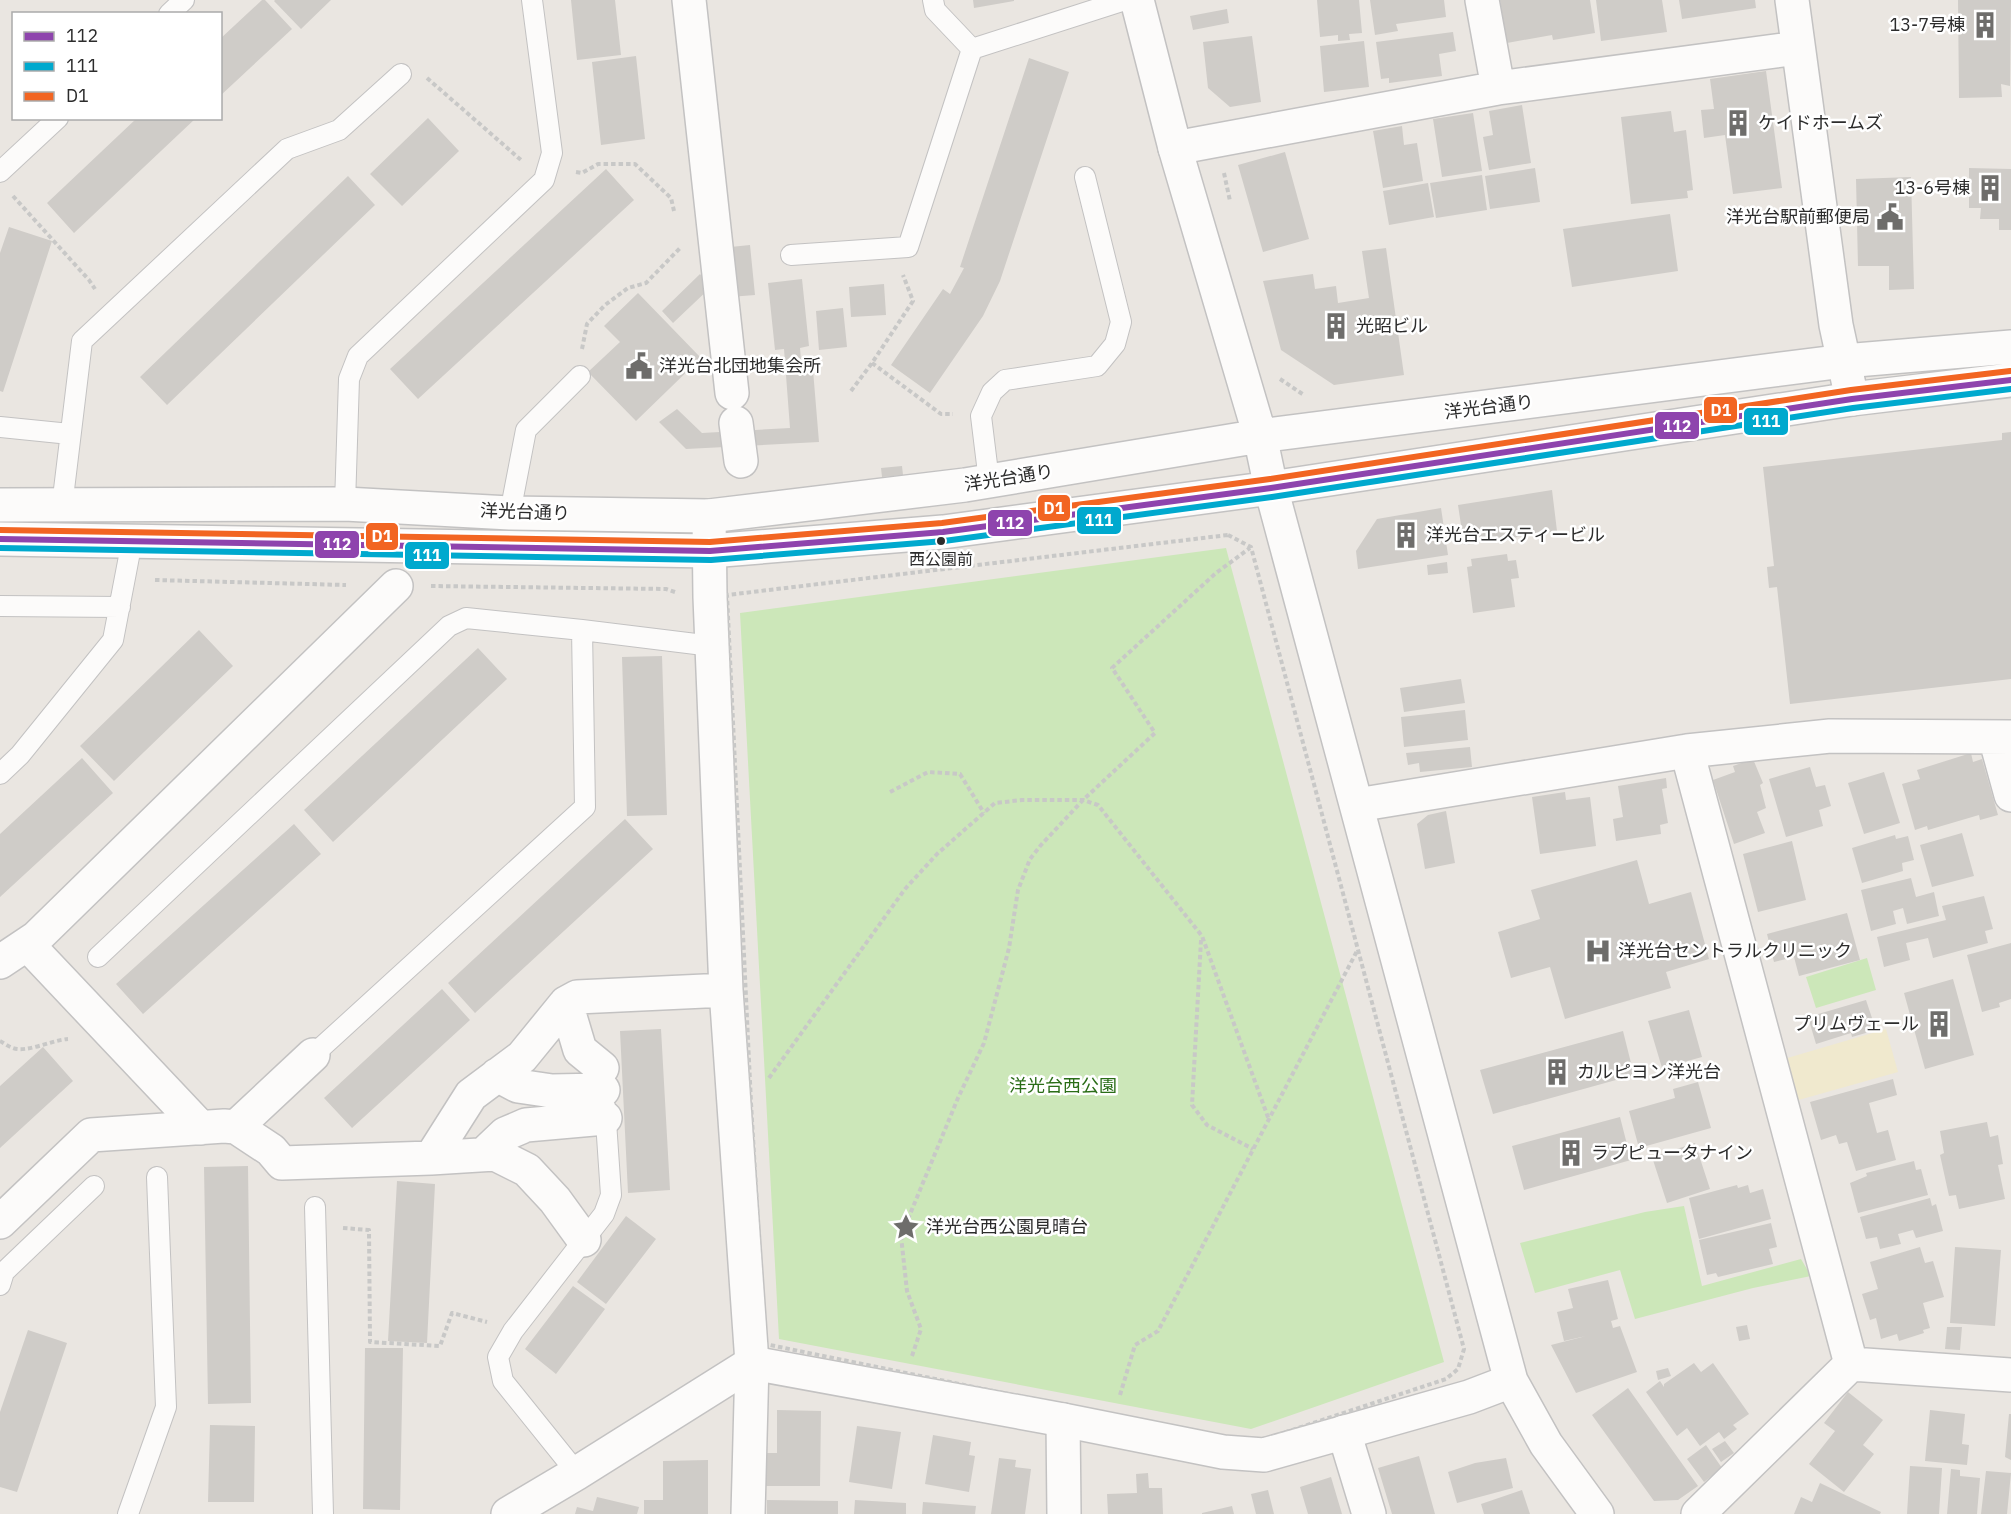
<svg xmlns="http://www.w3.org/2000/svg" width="2011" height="1514" viewBox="0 0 2011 1514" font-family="'IBM Plex Sans','Noto Sans JP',sans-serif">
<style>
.green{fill:#cce7b9}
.sand{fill:#f0e9ce}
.building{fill:#cfccc8}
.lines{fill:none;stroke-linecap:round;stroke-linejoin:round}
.lane-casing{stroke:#c3c2c2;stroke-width:22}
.street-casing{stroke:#c3c2c2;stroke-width:36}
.secondary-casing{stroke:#c3c2c2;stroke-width:36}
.path{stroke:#c8c8c7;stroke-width:4;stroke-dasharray:4.5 3;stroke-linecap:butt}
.lane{stroke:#fcfbfa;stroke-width:20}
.street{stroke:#fcfbfa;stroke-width:33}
.secondary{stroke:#fcfbfa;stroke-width:33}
.bus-1-casing{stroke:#fff;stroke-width:10}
.bus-2-casing{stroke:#fff;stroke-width:10}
.bus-3-casing{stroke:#fff;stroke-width:10}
.bus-1{stroke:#8e44ad;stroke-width:6}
.bus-2{stroke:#00a9ce;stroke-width:6}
.bus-3{stroke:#f26522;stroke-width:6}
.bus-dot{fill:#2c2c2c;stroke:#fff;stroke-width:2}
.labels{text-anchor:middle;stroke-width:5;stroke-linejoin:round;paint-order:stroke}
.bus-label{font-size:16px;fill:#2c2c2c;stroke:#fff}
.poi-label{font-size:18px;fill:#2c2c2c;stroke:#fff;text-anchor:start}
.street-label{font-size:18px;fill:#2c2c2c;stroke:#fff}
.park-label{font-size:18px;fill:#2a6d17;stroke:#fff}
.line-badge{stroke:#fff;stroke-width:2}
.badge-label{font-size:16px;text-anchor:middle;font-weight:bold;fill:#fff}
</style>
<rect width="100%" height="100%" fill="#eae6e1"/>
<!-- green -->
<path class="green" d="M1226,548L1444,1362L1251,1429L779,1339L740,613Z
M1867,958L1876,990L1816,1008L1806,977Z
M1684,1206L1702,1286L1801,1259L1811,1276L1753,1288L1635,1319L1620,1270L1535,1293L1520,1243L1645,1212Z"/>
<!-- sand -->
<path class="sand" d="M1886,1029L1898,1072L1795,1101L1784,1059Z"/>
<!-- building -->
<path class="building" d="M262,0H265L292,29L220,96V39Z
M275,0H331L301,29L274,1Z
M571,0H615L621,55L577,60Z
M973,0H1014V1L974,8Z
M1317,0H1359L1362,33L1349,34L1350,40L1338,41V35L1320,37Z
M1370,0H1444L1446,17L1396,24L1398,31L1375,35Z
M1500,0H1590L1595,33L1553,40L1552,35L1507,43Z
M1596,0H1662L1667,32L1601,41Z
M1679,0H1755L1756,8L1682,19Z
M1958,0H2011L2010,86L2001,84L2002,97L1959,98Z
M1227,9L1229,23L1193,30L1190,16Z
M1453,32L1456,51L1439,54L1442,76L1389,83V78L1381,79L1376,42Z
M1252,36L1261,102L1230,107L1208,88L1203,42Z
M1364,41L1369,87L1324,92L1320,46Z
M636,56L645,139L601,145L592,62Z
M1029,58L1069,72L1000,281L983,316L930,393L891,365L943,289L950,294L964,268L960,267Z
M1766,71L1782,188L1733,194L1725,135L1704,138L1701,110L1714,109L1710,79Z
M1522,105L1531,163L1489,170L1483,137L1493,135L1489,111Z
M1671,111L1674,132L1686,130L1693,190L1687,191L1688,198L1631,204L1621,117Z
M1473,113L1482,171L1442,177L1433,119Z
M137,118H196L74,233L47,203Z
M428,118L459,151L402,206L370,174Z
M1402,126L1404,145L1417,143L1423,181L1383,188L1373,131Z
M1285,152L1309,239L1263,252L1238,165Z
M1535,168L1540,202L1490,209L1485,176Z
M1969,168L2011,169V230H1999V219H1980L1981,208H1969Z
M606,169L634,200L418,399L390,369Z
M1482,175L1487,210L1436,218L1430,183Z
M348,176L375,205L167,405L140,377Z
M1911,177L1914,289L1889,290V266H1858L1856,179Z
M1428,183L1434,217L1389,225L1383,191Z
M1670,214L1678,271L1572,287L1563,229Z
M9,227L52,241L3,392L0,391V253Z
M750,245L755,295L716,298L711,249Z
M1386,248L1404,375L1334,385L1281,350L1263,281L1313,274L1315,289L1336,286L1338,303L1369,298L1362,251Z
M700,274L711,287L673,323L662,311Z
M802,279L809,346L800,348L802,371L813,370L819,442L686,449L659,422L677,409L702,433L790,428L784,349L775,350L768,283Z
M884,284L886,315L851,317L849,287Z
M638,293L701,358L636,421L588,372L620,342L604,326Z
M843,308L847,347L819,350L816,311Z
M2011,432V679L1790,704L1777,587L1769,588L1767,567L1774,566L1763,467L2002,440V433Z
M902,466L903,475L882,477L881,468Z
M1552,490L1557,531L1464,545L1458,505Z
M1441,508L1448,555L1358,569L1356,551L1377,519Z
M1507,554L1508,561L1516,560L1519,578L1511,579L1515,607L1473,613L1467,567L1472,566L1471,559Z
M950,558L951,567L930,569V561Z
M1447,562L1448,573L1428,575L1427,565Z
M199,630L233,666L114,781L80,746Z
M478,648L507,679L333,842L304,810Z
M662,656L667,815L627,816L622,657Z
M1461,679L1465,703L1404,712L1400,688Z
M1465,710L1468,740L1404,747L1401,717Z
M1470,747L1472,767L1420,772L1419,763L1408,765L1406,753Z
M1971,753L1973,762L1982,759L1998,815L1980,820L1979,815L1928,830L1927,826L1915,830L1902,784L1920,779L1917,770Z
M82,758L113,793L0,897V834Z
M1753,759L1763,783L1760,785L1766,808L1757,812L1765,833L1734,844L1713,780L1735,772L1733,766Z
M1810,767L1816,787L1825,785L1831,806L1819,810L1823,826L1786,837L1769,779Z
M1884,772L1900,823L1864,834L1848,783Z
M1666,778L1667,788L1662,789L1668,823L1660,825L1661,834L1616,841L1613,819L1623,817L1618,786Z
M1565,792L1566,800L1590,797L1596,846L1540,854L1532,797Z
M1446,811L1455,863L1425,869L1417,824L1428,815Z
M625,819L653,849L475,1013L448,983Z
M294,824L321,854L143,1014L116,984Z
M1962,833L1974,876L1932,887L1920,845Z
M1895,835L1896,839L1908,836L1914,860L1902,863L1903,871L1862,883L1852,848Z
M1792,841L1806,900L1758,912L1743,854Z
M1637,860L1649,904L1691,892L1709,959L1666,972L1671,988L1565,1019L1550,967L1511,978L1498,932L1540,919L1531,890Z
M1911,878L1916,897L1934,892L1939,916L1907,924L1903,908L1893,911L1896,924L1871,931L1861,890Z
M1984,896L1993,929L1985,931L1988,943L1933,958L1928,938L1906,943L1910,960L1884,967L1877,937L1946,920L1942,906Z
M1847,913L1860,960L1799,976L1794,957L1774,962L1767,934Z
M2011,943V999L1999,1003L2000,1007L1982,1012L1967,955Z
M1953,979L1974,1055L1925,1069L1904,993Z
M442,989L470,1020L352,1128L324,1098Z
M1866,1000L1876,1030L1852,1037L1851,1033L1816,1044L1808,1017Z
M1689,1010L1702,1057L1662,1068L1648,1021Z
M661,1029L670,1190L628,1193L620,1031Z
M1623,1031L1634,1075L1493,1114L1480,1070Z
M43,1047L73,1081L0,1148V1086Z
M1893,1079L1897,1095L1869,1103L1877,1133L1888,1130L1896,1160L1856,1171L1847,1142L1839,1144L1836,1135L1821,1140L1810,1102Z
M1698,1082L1711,1128L1639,1148L1629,1111L1675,1098L1673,1089Z
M1620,1117L1631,1160L1524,1190L1512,1146Z
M1987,1122L1990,1137L1998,1135L2003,1164L1998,1165L2005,1199L1959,1209L1956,1195L1949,1196L1940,1155L1944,1153L1940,1131Z
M1695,1143L1710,1189L1667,1203L1652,1157Z
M1914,1161L1916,1170L1921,1169L1928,1195L1858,1213L1850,1183L1867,1176L1866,1173Z
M248,1166L251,1403L208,1404L204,1167Z
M397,1181L435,1184L427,1343L388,1341Z
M1737,1185L1738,1188L1748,1185L1750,1193L1763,1189L1771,1219L1699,1239L1689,1198Z
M1930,1198L1932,1206L1936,1204L1943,1231L1916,1238L1913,1230L1898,1234L1901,1244L1880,1249L1877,1237L1866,1239L1860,1217Z
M626,1216L656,1239L606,1304L577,1282Z
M1771,1223L1777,1247L1769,1249L1773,1264L1718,1277L1716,1273L1707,1275L1699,1240Z
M1920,1247L1925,1263L1933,1261L1944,1297L1923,1303L1930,1328L1923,1330L1924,1333L1899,1341L1897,1334L1881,1339L1876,1318L1870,1320L1862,1294L1878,1289L1870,1262Z
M1955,1247L2001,1250L1995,1326L1950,1323Z
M1608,1280L1618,1319L1611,1321L1613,1328L1620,1326L1637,1372L1576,1393L1551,1345L1586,1336L1564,1341L1557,1312L1573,1308L1568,1289Z
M573,1286L605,1309L556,1374L525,1349Z
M1747,1325L1750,1339L1739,1341L1736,1327Z
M1947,1327H1962L1960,1350L1945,1349Z
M28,1330L67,1343L17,1492L0,1487V1412Z
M365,1348H403L400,1510L363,1509Z
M1694,1363L1701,1372L1713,1363L1749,1414L1733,1425L1737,1429L1724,1439L1719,1432L1700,1446L1687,1428L1677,1436L1646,1392L1660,1381L1664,1387V1384Z
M1668,1368L1671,1376L1658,1380L1656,1371Z
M1628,1388L1698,1486L1678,1500L1654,1501L1592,1415Z
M1848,1392L1883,1420L1863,1445L1874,1454L1844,1492L1809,1464L1835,1431L1824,1423Z
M777,1410L821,1411L820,1486H765V1453H777Z
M1930,1410L1965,1414L1962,1444L1969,1445L1967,1465L1925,1461Z
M2009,1414H2011V1460L2005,1457Z
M210,1425L255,1426L254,1502H208Z
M857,1426L901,1432L892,1489L849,1482Z
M933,1435L971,1442L969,1455L975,1456L969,1492L925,1484Z
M1725,1441L1734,1453L1721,1462L1712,1449Z
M1706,1445L1722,1468L1704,1482L1687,1459Z
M1419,1456L1435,1514H1392L1378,1468Z
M999,1458L1016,1460L1015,1467L1031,1469L1025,1514H991Z
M1506,1458L1513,1488L1457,1503L1448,1472L1475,1463Z
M708,1460V1514H644V1500H663V1461Z
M1910,1466L1942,1468L1939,1514H1907Z
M1951,1469L1960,1470V1476L1980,1478L1977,1514H1947Z
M1986,1471L2011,1473L2007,1514H1981Z
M1148,1473L1149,1488H1162L1163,1514H1108L1107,1494L1137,1493L1136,1474Z
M1331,1477L1342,1514H1308L1300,1487Z
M1820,1483L1881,1512L1880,1514H1794L1801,1497L1812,1502Z
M1268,1490L1274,1514H1256L1251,1494Z
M1522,1490L1530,1514H1484L1481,1504Z
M597,1497L639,1507L637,1514H575L577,1507L593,1511Z
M767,1500L838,1501V1514H767Z
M855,1500L906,1503V1514H854Z
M923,1502L976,1506L975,1514H922Z
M1232,1506L1234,1514H1202V1513Z"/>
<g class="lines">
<defs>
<path id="lane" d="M933,0L935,10L972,49
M169,14L184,0
M0,172L58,118
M791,255L908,247L972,49L1125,0
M0,427L70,434
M989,481L981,416L992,392L1005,380L1097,366L1115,344L1121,322L1085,177
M345,504L349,379L358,356L544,180L552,153L532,0
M62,506L82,341L287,149L339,130L401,74
M510,513L526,430L580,376
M0,606L120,607
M0,774L20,755L113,640L132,541
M98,957L449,626L466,618L582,630L712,646
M313,1055L585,807L582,630
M315,1207L323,1514
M0,1285L4,1272L94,1186
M577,1473L503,1381L498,1357L513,1331L604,1214L611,1195L605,1107
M128,1514L166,1407L157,1177"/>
<path id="street" d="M689,0L732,393
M1482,0L1498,88
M1792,0L1836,325L1852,399
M1175,148L1498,88L1798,48
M736,423L741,461
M709,516L710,597L726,990L752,1363L748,1514
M1995,737L2011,795
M1687,751L1851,1364L1698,1514
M1357,805L1687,751L1830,736L2011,737
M27,944L201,1128
M0,962L36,938L396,586
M566,1003L580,1050L602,1068
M497,1075L518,1086L552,1091L603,1090
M236,1127L271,1150L282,1163L431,1158L495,1154L527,1170L555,1200L584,1240
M484,1154L505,1134L526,1125L605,1118
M431,1158L471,1095L522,1057L566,1003L577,997L726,990
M0,1222L91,1135L224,1126L236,1127L313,1055
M1851,1364L2011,1375
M1063,1420L1064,1514
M1344,1432L1369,1514"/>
<path id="secondary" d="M1137,0L1175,148L1260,436L1271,488L1511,1381L1546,1444L1597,1514
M0,505L345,504L510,513L709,516L965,485L1260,436L1844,361L2011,347
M0,539L710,551L943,532L1271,488L1852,399L2011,380
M508,1514L577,1473L752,1363L1063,1420L1223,1452L1264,1455L1469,1397L1511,1381"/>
</defs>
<!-- lane casing -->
<use href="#lane" class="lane-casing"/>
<!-- street casing -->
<use href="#street" class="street-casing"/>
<!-- secondary casing -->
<use href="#secondary" class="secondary-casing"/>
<!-- path -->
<path class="path" d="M427,78L521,160
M576,172L582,173L598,164H635L671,198L674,211
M1224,173L1230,201
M13,196L89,280L95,289
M582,349L587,324L605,305L628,288L646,283L681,247
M872,363L941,414H953
M1280,379L1304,395
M851,391L872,363L913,301L903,275
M1228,535L1251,547L1464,1349L1458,1369L1446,1379L1262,1440L1227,1439L765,1344L751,1103L727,595Z
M155,580L346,585
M431,586L666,589L675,592
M890,792L928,772L960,774L984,813
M1201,940L1192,1105L1207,1125L1253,1149
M0,1041C4,1043 9,1047 13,1048C27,1053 52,1040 68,1039
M769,1078L905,889L937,854L995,803L1022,800H1083L1098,805L1202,936L1269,1120
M343,1228L369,1230L370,1342L440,1346L452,1313L487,1322
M912,1356L921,1329L907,1291L901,1236L958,1098L984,1043L1009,948L1018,890L1030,859L1041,845L1083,800L1155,733L1112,668L1216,573L1250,548
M1120,1395L1135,1345L1158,1331L1357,951"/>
<!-- lane -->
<use href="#lane" class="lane"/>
<!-- street -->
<use href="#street" class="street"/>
<!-- secondary -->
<use href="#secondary" class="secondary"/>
<defs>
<path id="bus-1" d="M0,539L710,551L943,532L1271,488L1852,399L2011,380"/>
<path id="bus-2" d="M0,548L711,560L944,541L1272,497L1853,408L2011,389"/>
<path id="bus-3" d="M0,530L710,542L942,523L1270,479L1851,390L2010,371"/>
</defs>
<!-- bus-1 casing -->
<use href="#bus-1" class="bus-1-casing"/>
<!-- bus-2 casing -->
<use href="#bus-2" class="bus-2-casing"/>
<!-- bus-3 casing -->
<use href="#bus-3" class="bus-3-casing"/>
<!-- bus-1 -->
<use href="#bus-1" class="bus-1"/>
<!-- bus-2 -->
<use href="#bus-2" class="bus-2"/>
<!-- bus-3 -->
<use href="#bus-3" class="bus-3"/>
</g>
<!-- icons -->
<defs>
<symbol id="building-bare" viewBox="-9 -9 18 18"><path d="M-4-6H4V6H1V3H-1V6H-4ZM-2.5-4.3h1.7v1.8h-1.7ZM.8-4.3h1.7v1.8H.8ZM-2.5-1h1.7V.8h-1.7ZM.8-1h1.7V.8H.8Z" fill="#6e6d6b" stroke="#fff" stroke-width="2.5" paint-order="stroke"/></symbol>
<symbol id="civic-bare" viewBox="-9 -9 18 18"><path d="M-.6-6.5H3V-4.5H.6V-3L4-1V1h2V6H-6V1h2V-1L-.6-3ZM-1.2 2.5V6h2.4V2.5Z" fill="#6e6d6b" stroke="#fff" stroke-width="2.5" paint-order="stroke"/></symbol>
<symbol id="hospital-bare" viewBox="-9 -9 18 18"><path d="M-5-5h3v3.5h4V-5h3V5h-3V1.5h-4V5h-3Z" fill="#6e6d6b" stroke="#fff" stroke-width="2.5" paint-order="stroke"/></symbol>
<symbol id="sight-bare" viewBox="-9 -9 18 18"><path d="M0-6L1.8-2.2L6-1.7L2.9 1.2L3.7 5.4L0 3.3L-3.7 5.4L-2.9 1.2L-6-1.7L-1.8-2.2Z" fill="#6e6d6b" stroke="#fff" stroke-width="2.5" paint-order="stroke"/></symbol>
</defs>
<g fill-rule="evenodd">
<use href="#building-bare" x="1966" y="6" width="38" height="38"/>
<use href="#building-bare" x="1719" y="104" width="38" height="38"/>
<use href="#building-bare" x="1971" y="169" width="38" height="38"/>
<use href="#civic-bare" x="1871" y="198" width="38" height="38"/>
<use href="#building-bare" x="1317" y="307" width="38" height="38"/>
<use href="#civic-bare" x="620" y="347" width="38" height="38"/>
<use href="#building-bare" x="1387" y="516" width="38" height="38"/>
<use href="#hospital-bare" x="1579" y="932" width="38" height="38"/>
<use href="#building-bare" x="1920" y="1005" width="38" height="38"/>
<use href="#building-bare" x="1538" y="1053" width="38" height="38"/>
<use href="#building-bare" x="1552" y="1134" width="38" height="38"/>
<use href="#sight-bare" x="887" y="1208" width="38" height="38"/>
</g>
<!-- markers -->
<circle class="bus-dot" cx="941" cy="541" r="5"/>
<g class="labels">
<!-- bus labels -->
<g class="bus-label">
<text x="941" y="565">西公園前</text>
</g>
<!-- poi labels -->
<g class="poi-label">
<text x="1965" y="31" text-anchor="end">13-7号棟</text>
<text x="1758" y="129">ケイドホームズ</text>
<text x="1970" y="194" text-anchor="end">13-6号棟</text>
<text x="1870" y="223" text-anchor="end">洋光台駅前郵便局</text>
<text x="1356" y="332">光昭ビル</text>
<text x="659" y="372">洋光台北団地集会所</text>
<text x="1426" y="541">洋光台エスティービル</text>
<text x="1618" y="957">洋光台セントラルクリニック</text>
<text x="1919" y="1030" text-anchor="end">プリムヴェール</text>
<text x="1577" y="1078">カルピヨン洋光台</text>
<text x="1591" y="1159">ラプピュータナイン</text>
<text x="926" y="1233">洋光台西公園見晴台</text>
</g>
<!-- street labels -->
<g class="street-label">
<text transform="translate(1489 407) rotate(-7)" y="6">洋光台通り</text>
<text transform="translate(1009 478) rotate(-9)" y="6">洋光台通り</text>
<text transform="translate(525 512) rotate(2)" y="6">洋光台通り</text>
</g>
<!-- park labels -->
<g class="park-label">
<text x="1063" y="1092">洋光台西公園</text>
</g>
</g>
<g class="line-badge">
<rect x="1703" y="396" width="35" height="28" rx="6" fill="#f26522"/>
<rect x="1743" y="407" width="46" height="29" rx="6" fill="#00a9ce"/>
<rect x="1654" y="411" width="46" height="29" rx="6" fill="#8e44ad"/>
<rect x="1037" y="494" width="34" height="28" rx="6" fill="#f26522"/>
<rect x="1076" y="506" width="46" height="29" rx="6" fill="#00a9ce"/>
<rect x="987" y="509" width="46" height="28" rx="6" fill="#8e44ad"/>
<rect x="365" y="522" width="34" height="29" rx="6" fill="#f26522"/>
<rect x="314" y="530" width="46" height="29" rx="6" fill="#8e44ad"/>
<rect x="404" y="541" width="46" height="29" rx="6" fill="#00a9ce"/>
</g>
<g class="badge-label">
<text x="1721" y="416">D1</text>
<text x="1766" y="427">111</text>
<text x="1677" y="432">112</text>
<text x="1054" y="514">D1</text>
<text x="1099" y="526">111</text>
<text x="1010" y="529">112</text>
<text x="382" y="542">D1</text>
<text x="337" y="550">112</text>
<text x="427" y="561">111</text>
</g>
<!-- legend -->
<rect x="12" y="12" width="210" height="108" fill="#ffffff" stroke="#ababab" stroke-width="1.5"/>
<rect x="24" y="32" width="30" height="9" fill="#8e44ad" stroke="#ababab" stroke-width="1.5"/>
<text x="66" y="42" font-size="18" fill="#2c2c2c">112</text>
<rect x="24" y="62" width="30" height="9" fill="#00a9ce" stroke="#ababab" stroke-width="1.5"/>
<text x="66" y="72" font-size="18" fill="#2c2c2c">111</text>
<rect x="24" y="92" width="30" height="9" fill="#f26522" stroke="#ababab" stroke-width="1.5"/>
<text x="66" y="102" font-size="18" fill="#2c2c2c">D1</text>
</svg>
